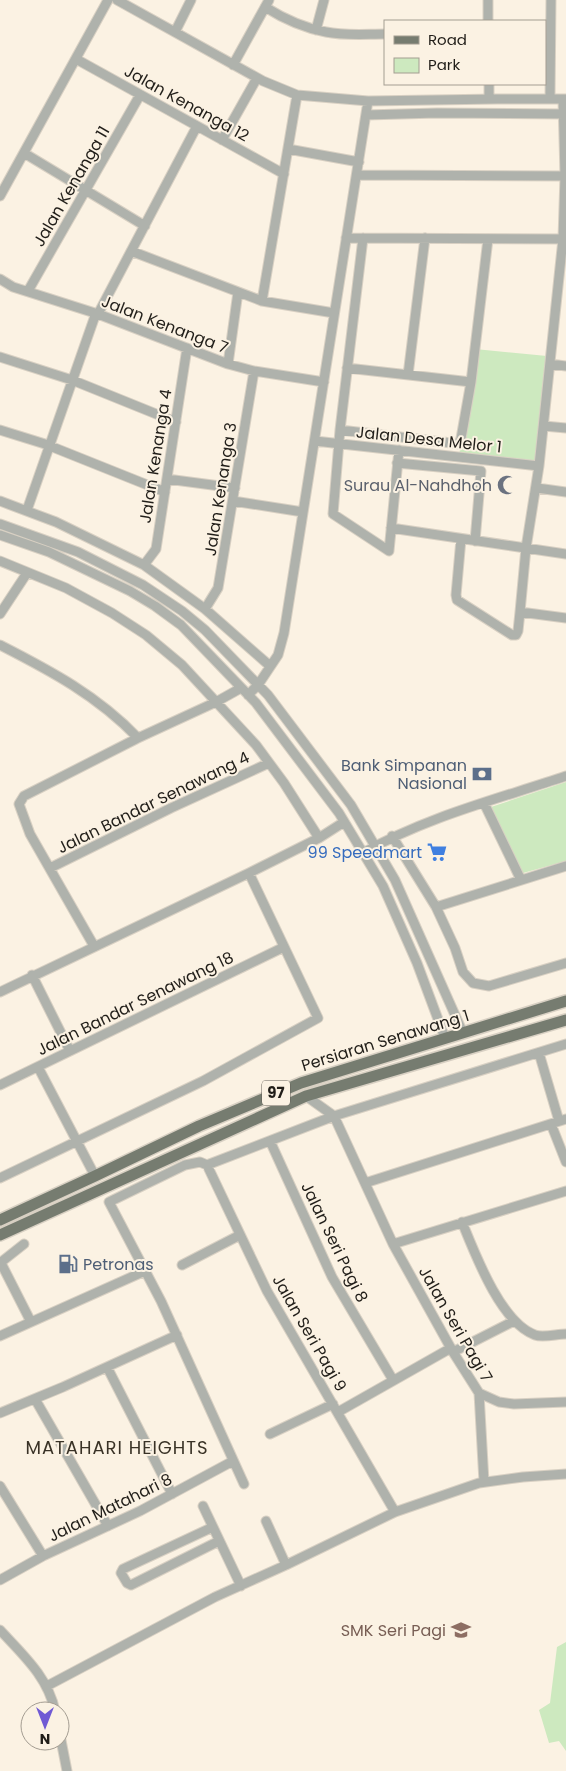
<svg xmlns="http://www.w3.org/2000/svg" width="566" height="1771" viewBox="0 0 566 1771" font-family="Poppins,sans-serif">
<style>
.green{fill:#cde9bf}
.lines{fill:none;stroke-linecap:round;stroke-linejoin:round}
.minor-casing{stroke:#d8d0c3;stroke-width:11}
.major-casing{stroke:#d8d0c3;stroke-width:14}
.minor{stroke:#afb2ac;stroke-width:9}
.major{stroke:#767c70;stroke-width:11}
.labels{text-anchor:middle;stroke-width:4;stroke-linejoin:round;paint-order:stroke}
.shield{fill:#fbf2e3;stroke:#625e56;stroke-width:1}
.shield-label{font-size:15px;font-weight:bold;fill:#211e19}
.street-label{font-size:16px;fill:#211e19;stroke:#fbf2e3}
.worship-label{font-size:16px;fill:#5b616d;stroke:#fbf2e3;text-anchor:end}
.service-label{font-size:16px;fill:#4e5e75;stroke:#fbf2e3;text-anchor:end}
.shop-label{font-size:16px;fill:#366cbe;stroke:#fbf2e3;text-anchor:end}
.education-label{font-size:16px;fill:#785e54;stroke:#fbf2e3;text-anchor:end}
.neighbourhood-label{font-size:18px;letter-spacing:1px;fill:#393226;stroke:#fbf2e3}
</style>
<rect width="100%" height="100%" fill="#fbf2e3"/>
<!-- green -->
<path class="green" d="M475,349L547,356L537,464L459,456Z
M566,782V861L523,873L491,807Z
M566,1642V1751L559,1741L549,1743L539,1710L550,1703L557,1647Z"/>
<g class="lines">
<defs>
<path id="minor" d="M117,0L263,81L297,95L368,101L497,99H566
M488,0V21
M265,7C284,19 304,28 326,32C345,36 366,34 385,34
M316,30L324,0
M175,32L191,0
M76,59L284,174
M233,65L269,0
M489,84V99
M550,99L551,0
M366,115L437,113L566,114
M222,140L257,78
M288,149L359,162
M24,153L145,226
M357,175L566,176
M0,196L108,0
M346,238L566,239
M363,238L340,430L333,514L389,551L399,450
M131,251L262,301L334,313
M0,279L13,287L98,314L228,364L254,371L324,382
M28,291L140,95
M262,301L297,95
M98,314L197,126
M0,357L72,380L176,422
M228,364L238,292
M550,364L566,366
M347,368L471,382
M408,375L425,238
M544,426L566,428
M0,430L45,444L165,492
M340,430L460,444L471,382L488,239
M315,441L539,466
M397,463L481,471L475,541
M167,479L235,488
M537,488L566,492
M0,501L56,522L144,565L205,609L270,666
M233,501L303,512
M27,510L96,313
M0,524L78,552L143,585L182,611L205,630L268,695L351,805L395,880L463,1033
M391,528L566,554
M0,535L49,552L130,591L155,606L181,625L256,703L339,813L383,886L417,963L445,1038
M461,539L456,595L457,600L512,635H516L518,631L520,612L526,548L539,466L563,239L565,176L563,99
M0,561L66,588L112,613L146,635L182,665L256,745L284,783L319,838
M144,565L156,549L187,348
M205,609L218,588L254,371
M520,612L566,618
M0,614L27,573
M0,645C51,671 98,696 138,738
M248,695L258,685L278,655L284,633L368,101
M484,803L521,880
M392,836L436,907L455,948L463,972L473,983L489,986L566,963
M363,853C426,817 498,799 566,776
M50,868L171,808L269,763
M436,907L566,866
M94,946L30,834L19,804L24,796L138,738L216,702L241,688
M32,975L70,1051
M0,992L249,873L319,838L344,822
M539,1053L559,1121
M38,1067L95,1176
M0,1085L284,947
M306,1096L334,1116L393,1244L453,1352L479,1393L499,1402L514,1404L566,1402
M551,1124L566,1162
M270,1141L332,1277L393,1380
M207,1165L267,1291L395,1512
M0,1178L203,1081L318,1018L249,873
M365,1183L566,1119
M462,1222C475,1254 501,1323 535,1335C543,1338 557,1334 566,1334
M393,1244L566,1191
M0,1263L24,1244
M1,1263L31,1322
M182,1265L240,1235
M0,1336L145,1271
M453,1352L514,1321
M107,1367L172,1494
M479,1393L484,1482
M35,1399L108,1526
M338,1412L451,1348
M0,1413L63,1387L177,1335
M270,1434L333,1404
M244,1484L161,1301L109,1202L185,1165L200,1162L207,1165L334,1116L566,1044
M0,1486L43,1556
M203,1506L241,1586
M266,1521L286,1565
M213,1527L123,1569L121,1573L127,1583L131,1585L219,1541
M0,1580L43,1556L140,1511L233,1461
M0,1630C23,1655 48,1677 55,1711
M47,1686L215,1597L286,1565L395,1512L479,1483L523,1477L566,1474
M60,1735L67,1771"/>
<path id="major" d="M0,1220L95,1176L199,1126L301,1083L566,1001
M0,1235L306,1096L566,1020"/>
</defs>
<!-- minor casing -->
<use href="#minor" class="minor-casing"/>
<!-- major casing -->
<use href="#major" class="major-casing"/>
<!-- minor -->
<use href="#minor" class="minor"/>
<!-- major -->
<use href="#major" class="major"/>
</g>
<!-- icons -->
<defs>
<symbol id="mosque-bare" viewBox="-9 -9 18 18"><path d="M3.5-4.9A6 6 0 1 0 3.5 4.9A5 5 0 1 1 3.5-4.9Z" fill="#6b7280" stroke="#fbf2e3" stroke-width="2.5" paint-order="stroke"/></symbol>
<symbol id="bank-bare" viewBox="-9 -9 18 18"><path d="M-6-4H6V4H-6ZM0-2.3a2.3 2.3 0 1 0 0 4.6a2.3 2.3 0 1 0 0-4.6Z" fill="#5c6f8a" stroke="#fbf2e3" stroke-width="2.5" paint-order="stroke"/></symbol>
<symbol id="supermarket-bare" viewBox="-9 -9 18 18"><path d="M-6-5.5h2.5l.6 2H6L4.5 2H-2.5L-4.4-4H-6ZM-1.5 3.2a1.3 1.3 0 1 0 .1 0ZM3 3.2a1.3 1.3 0 1 0 .1 0Z" fill="#3f7fe0" stroke="#fbf2e3" stroke-width="2.5" paint-order="stroke"/></symbol>
<symbol id="fuel-bare" viewBox="-9 -9 18 18"><path d="M-5.5-6h7V0h2V4h1.3V-2.5L3-4.5l.8-.8L6-3V5H2.5V1h-1V6h-7ZM-4.2-4.7v3.2H.2V-4.7Z" fill="#5c6f8a" stroke="#fbf2e3" stroke-width="2.5" paint-order="stroke"/></symbol>
<symbol id="school-bare" viewBox="-9 -9 18 18"><path d="M0-5L7-2L0 1L-7-2ZM-4 1L0 2.5L4 1V4Q0 6-4 4Z" fill="#8d6e63" stroke="#fbf2e3" stroke-width="2.5" paint-order="stroke"/></symbol>
</defs>
<g fill-rule="evenodd">
<use href="#mosque-bare" x="493" y="471" width="28" height="28"/>
<use href="#bank-bare" x="468" y="760" width="28" height="28"/>
<use href="#supermarket-bare" x="423" y="838" width="28" height="28"/>
<use href="#fuel-bare" x="54" y="1250" width="28" height="28"/>
<use href="#school-bare" x="447" y="1616" width="28" height="28"/>
</g>
<g class="labels">
<!-- shield labels -->
<rect class="shield" x="262" y="1080.5" width="28" height="25" rx="4"/>
<g class="shield-label">
<text x="276" y="1098">97</text>
</g>
<!-- street labels -->
<g class="street-label">
<text transform="translate(187 103) rotate(29)" y="6">Jalan Kenanga 12</text>
<text transform="translate(71 186) rotate(-60)" y="6">Jalan Kenanga 11</text>
<text transform="translate(165 324) rotate(21)" y="6">Jalan Kenanga 7</text>
<text transform="translate(429 439) rotate(6)" y="6">Jalan Desa Melor 1</text>
<text transform="translate(155 456) rotate(-81)" y="6">Jalan Kenanga 4</text>
<text transform="translate(220 489) rotate(-81)" y="6">Jalan Kenanga 3</text>
<text transform="translate(153 802) rotate(-26)" y="6">Jalan Bandar Senawang 4</text>
<text transform="translate(135 1003) rotate(-26)" y="6">Jalan Bandar Senawang 18</text>
<text transform="translate(385 1040) rotate(-17)" y="6">Persiaran Senawang 1</text>
<text transform="translate(335 1242) rotate(64)" y="6">Jalan Seri Pagi 8</text>
<text transform="translate(456 1324) rotate(60)" y="6">Jalan Seri Pagi 7</text>
<text transform="translate(310 1333) rotate(60)" y="6">Jalan Seri Pagi 9</text>
<text transform="translate(110 1507) rotate(-26)" y="6">Jalan Matahari 8</text>
</g>
<!-- worship labels -->
<g class="worship-label">
<text x="492" y="491">Surau Al-Nahdhoh</text>
</g>
<!-- service labels -->
<g class="service-label">
<text x="467" y="771">Bank Simpanan<tspan x="467" dy="18">Nasional</tspan></text>
<text x="83" y="1270" text-anchor="start">Petronas</text>
</g>
<!-- shop labels -->
<g class="shop-label">
<text x="422" y="858">99 Speedmart</text>
</g>
<!-- education labels -->
<g class="education-label">
<text x="446" y="1636">SMK Seri Pagi</text>
</g>
<!-- neighbourhood labels -->
<g class="neighbourhood-label">
<text x="117" y="1454">MATAHARI HEIGHTS</text>
</g>
</g>
<!-- legend -->
<rect x="384" y="20" width="162" height="65" fill="#fbf2e3" stroke="#a49d92"/>
<rect x="394" y="36" width="25" height="8" fill="#767c70" stroke="#a49d92"/>
<text x="428" y="45" font-size="15" fill="#211e19">Road</text>
<rect x="394" y="58" width="25" height="15" fill="#cde9bf" stroke="#a49d92"/>
<text x="428" y="70" font-size="15" fill="#211e19">Park</text>
<!-- north arrow -->
<g transform="translate(45 1726) rotate(180)"><circle r="24" fill="#fbf2e3" stroke="#a49d92"/>
<path d="M0-4L9 19L0 12L-9 19Z" fill="#705ad4"/>
<text y="-8" font-size="14" font-weight="bold" text-anchor="middle" fill="#211e19">N</text>
</g>
</svg>
